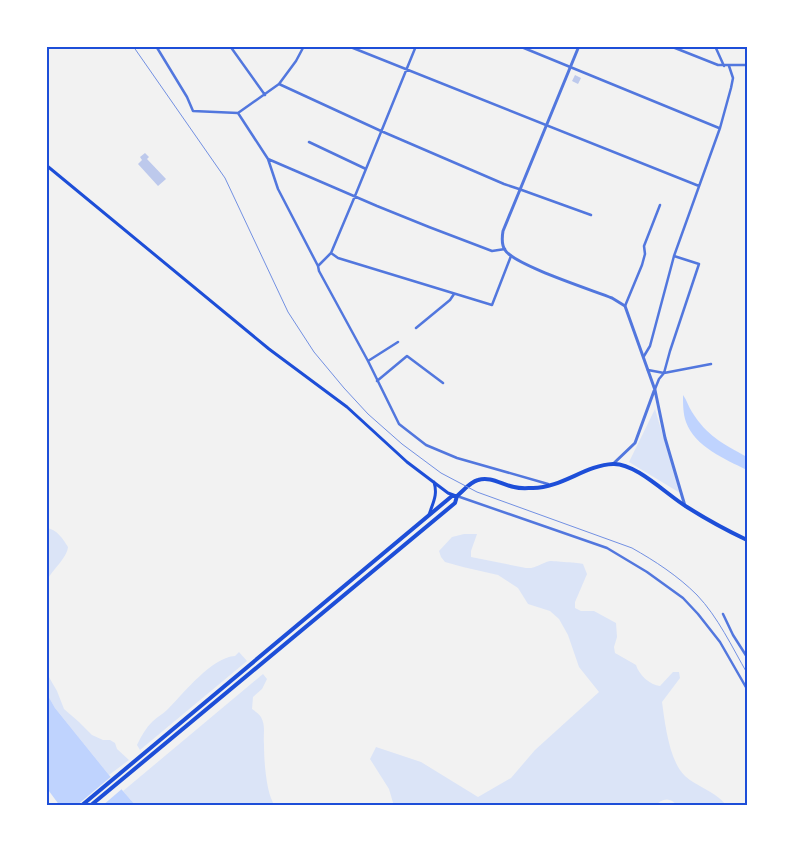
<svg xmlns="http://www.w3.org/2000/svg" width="793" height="852" viewBox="0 0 793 852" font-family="'Alegreya Sans',sans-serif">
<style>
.green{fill:#dbe4f7}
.water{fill:#bfd3fe}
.pier{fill:#f2f2f2}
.building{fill:#bdc9ec}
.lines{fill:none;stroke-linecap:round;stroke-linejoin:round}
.minor{stroke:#5277de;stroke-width:2.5}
.tertiary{stroke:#5277de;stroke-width:3}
.secondary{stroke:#1d4ed8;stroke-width:3}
.primary{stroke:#1d4ed8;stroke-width:4}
.rail{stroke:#7290e2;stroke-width:1}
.neatline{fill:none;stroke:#1d4ed8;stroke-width:2}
</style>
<rect width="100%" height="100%" fill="#f2f2f2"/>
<!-- green -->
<path class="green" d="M655,409L680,493L629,462Z
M46,528C57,529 63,539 68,547C67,558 52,570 46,582Z
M464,534H477L471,551V557L526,568C536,569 541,563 550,561C553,561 580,563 583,564L587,574L575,602V608L581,611H594L616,623L617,637L614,647L615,653L636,665C639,675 650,685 660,686L673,672H679L680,678L662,702C665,723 669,761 685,776C695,785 708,789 719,798C722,800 724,803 727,806H677C671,797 662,798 655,806H394L389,789L370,759L376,747L421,762L478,797L511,778L535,750L599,692L579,667L568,635L559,619L550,611L528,604L518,588L498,575L463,567L445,562L441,557L439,551L452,537Z
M239,652L247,661L140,750L137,745C141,736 146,728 152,722C157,717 163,714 168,709C184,693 212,657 235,656Z
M46,672L57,691L64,709L79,722L92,735L103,740H110L115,743L117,749L129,760L109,775L55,708L46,692Z
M263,674L267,679L262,689L253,697L252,709C255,711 259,714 261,717C266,726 263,735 264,744C264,760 266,794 275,806H136L123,791Z"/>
<!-- water -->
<path class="water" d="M683,395C687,400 688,406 692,412C707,436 722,443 747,457V470C725,459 695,447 686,422C683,414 683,403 683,395Z
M46,692L55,708L109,775L136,806H60L46,787Z"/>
<!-- pier -->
<path class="pier" d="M113,775L123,788L102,806H76Z"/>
<!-- building -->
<path class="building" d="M575,75L581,78L578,84L572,81Z
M145,153L149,157L147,159L166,179L158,186L138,164L142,160L140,157Z"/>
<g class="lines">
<!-- minor -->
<path class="minor" d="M156,46L187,97L193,111L238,113
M230,46L265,95
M348,46L699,186
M519,46L719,128
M670,46L718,65H747
M715,46L724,66
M279,84L381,131L504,184L519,189L591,215
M238,113L268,159L278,189L318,266L319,271L368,361L399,424L426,445L457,458L548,484
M238,113L279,84L296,61L304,46
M309,142L366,169
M268,159L377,206L429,227L492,251L505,249
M331,253L338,258L492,305L511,256
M318,266L331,253L355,196L416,46
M625,306L642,265L645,254L644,246L660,205
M416,328L450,300L454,294
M644,356L650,346L674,256L720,128L731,88L733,78L729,66
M368,361L398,342
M648,370L664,373L670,351L699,264L674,256
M377,381L407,356L443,383
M655,389L659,379L664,373L711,364
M457,496L607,548L647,572L683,598L698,614L720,642L747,689
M723,614L733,635L747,657"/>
<!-- tertiary -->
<path class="tertiary" d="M579,46L503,231C502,237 501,244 505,250C514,265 592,290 612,298L625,306L655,390L665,438L685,506
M613,464L635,443L654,391"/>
<!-- secondary -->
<path class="secondary" d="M46,165L269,349L347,407L407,462L448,493L456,496
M429,515C433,502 438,495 434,482"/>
<!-- primary -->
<path class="primary" d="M81,806L452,496H457C463,491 470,482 478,480C491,476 502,485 514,487C521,489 527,488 533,488C561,488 586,465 613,464C636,463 667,495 687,507C706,519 726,530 747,540
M90,806L455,503L457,496"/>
<!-- rail -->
<path class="rail" d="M133,46L225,178L288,312L314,352L344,388L368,414L402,444L441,473L477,492L632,548C655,561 678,576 697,595C718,617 732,647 747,673"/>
</g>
<!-- border -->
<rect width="793" height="852" fill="none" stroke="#ffffff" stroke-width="95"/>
<rect x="48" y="48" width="698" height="756" class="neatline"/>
</svg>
